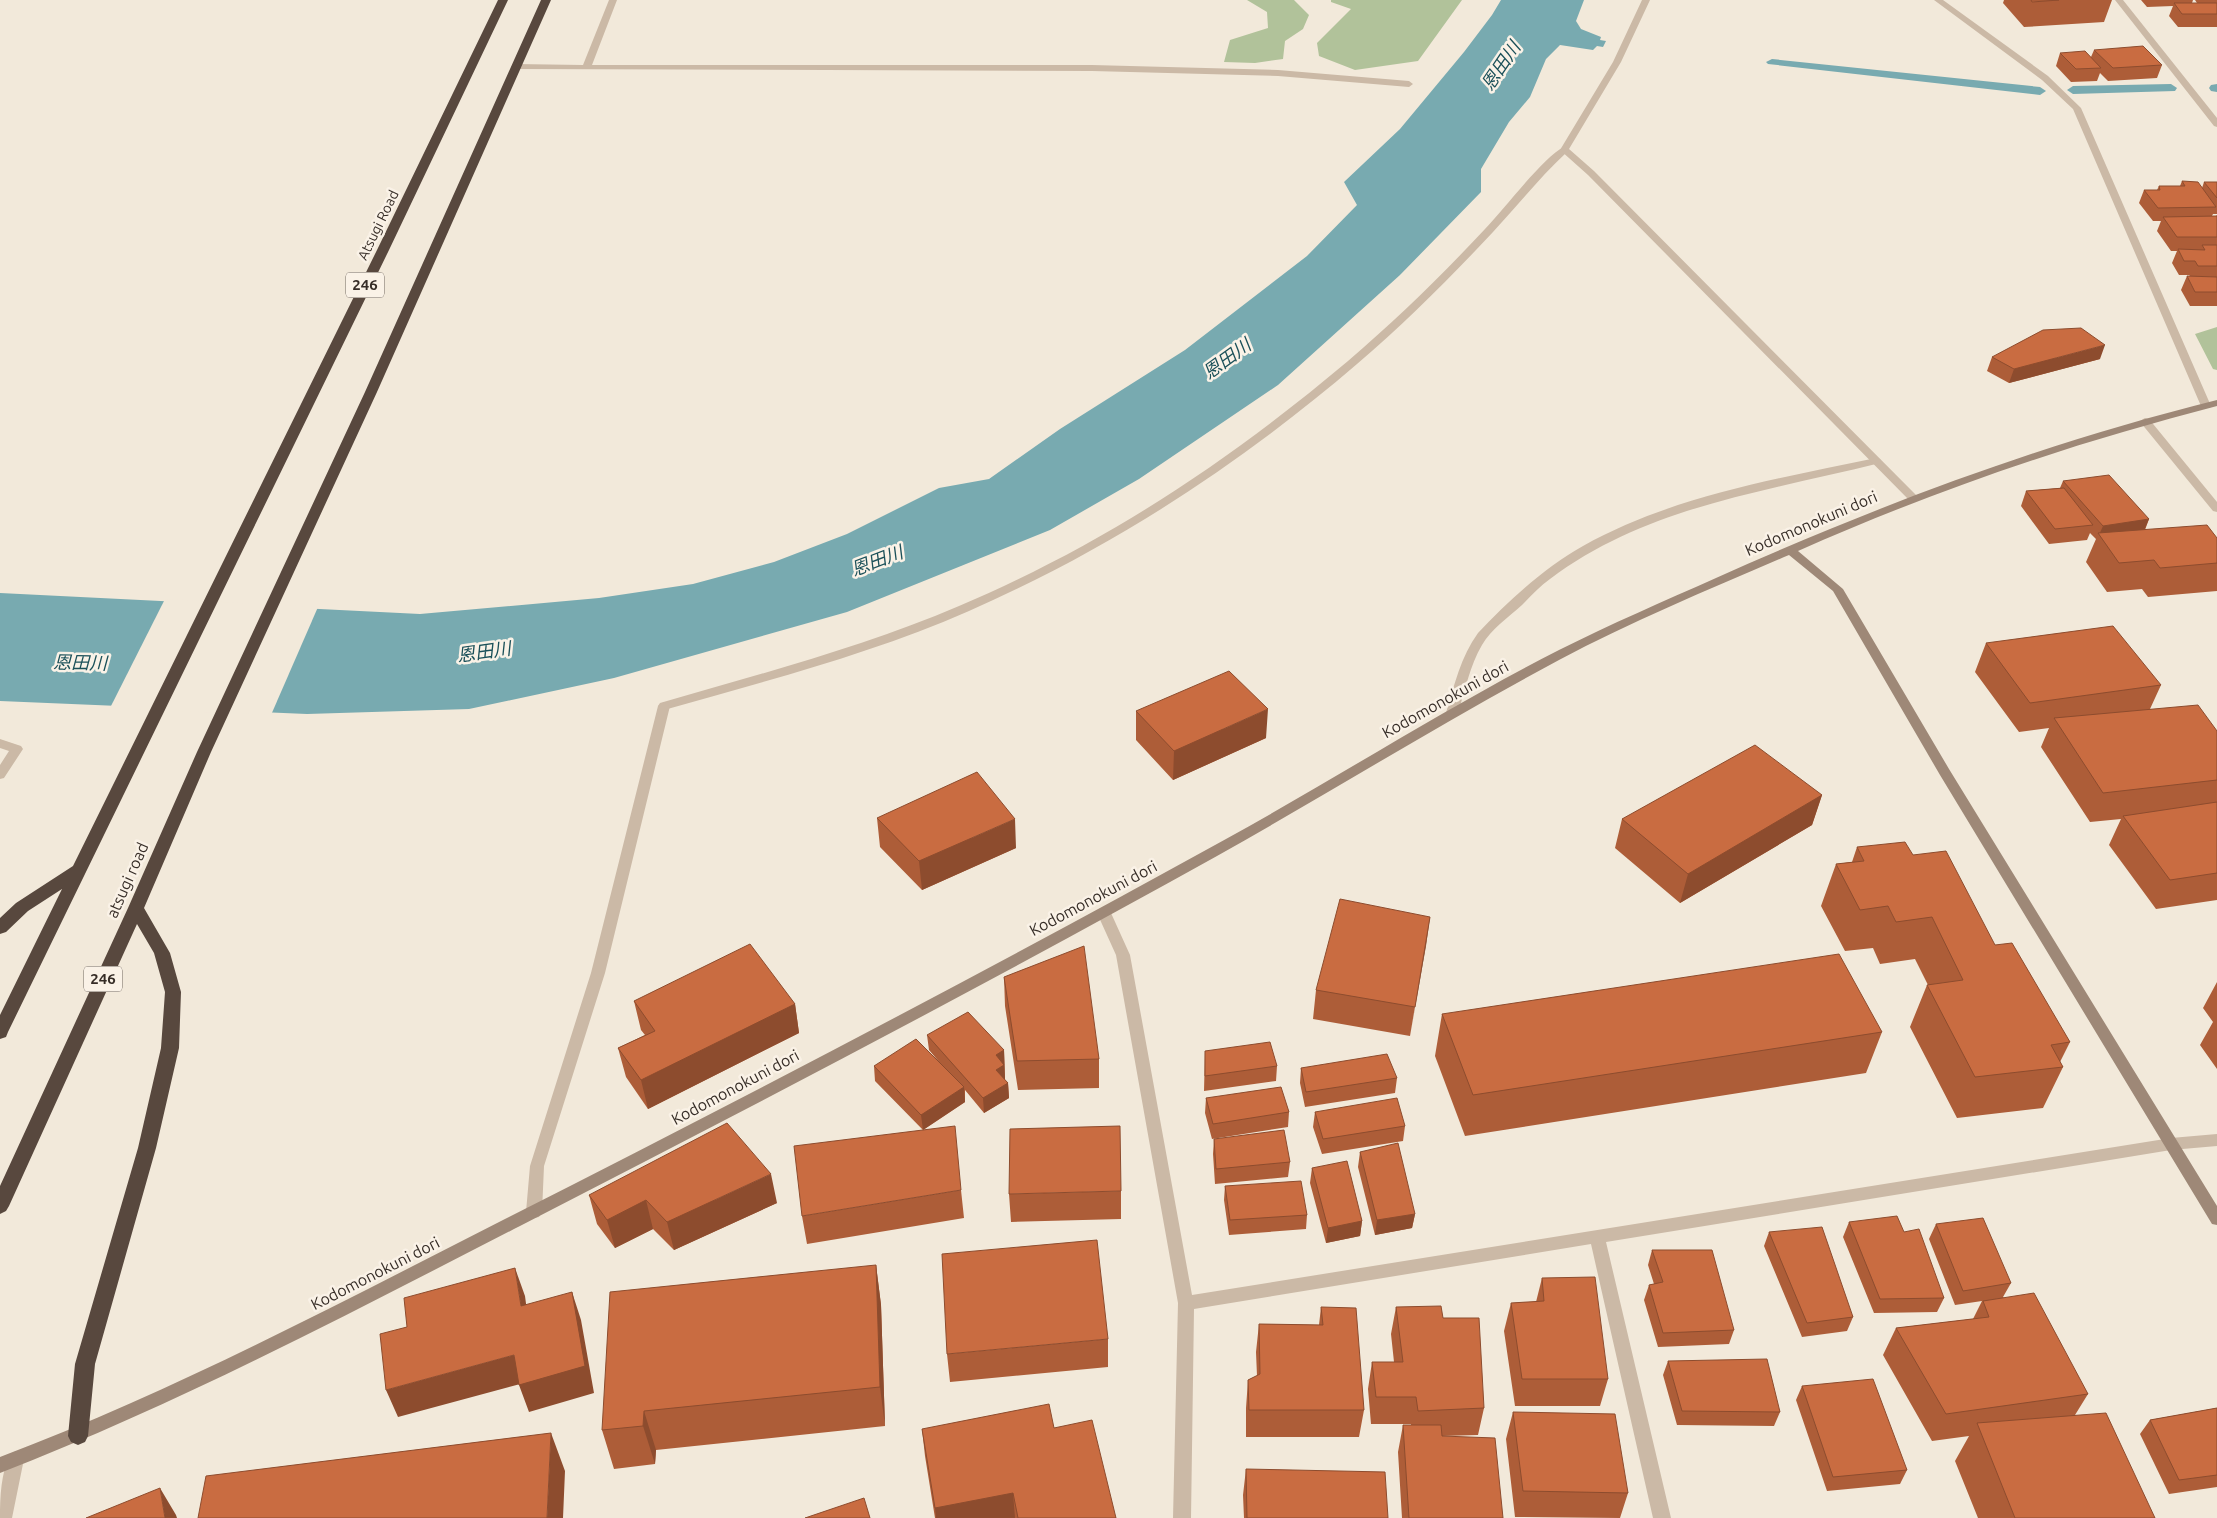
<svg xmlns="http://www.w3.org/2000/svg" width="2217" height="1518" viewBox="0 0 2217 1518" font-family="Ubuntu,'Noto Sans JP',sans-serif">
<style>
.green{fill:#b1c29a}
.water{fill:#78aab0}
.pier{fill:#f2e9da}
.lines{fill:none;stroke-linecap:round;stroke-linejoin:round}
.stream{fill:#78aab0;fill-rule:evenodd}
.lane{fill:#cbb9a6;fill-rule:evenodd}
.street{fill:#cbb9a6;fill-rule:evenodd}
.secondary{fill:#9e8877;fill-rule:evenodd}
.highway{fill:#58483e;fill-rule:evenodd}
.wall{fill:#ad5d38}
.shaded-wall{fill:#8d4c2e}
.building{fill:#c96c41;stroke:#8d4c2e}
.labels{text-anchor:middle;stroke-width:5;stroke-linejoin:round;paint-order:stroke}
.far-street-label{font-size:14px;fill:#362d27;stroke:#faf2e7}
.shield{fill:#faf2e7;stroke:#716861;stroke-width:1}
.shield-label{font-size:15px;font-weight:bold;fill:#362d27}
.street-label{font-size:16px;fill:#362d27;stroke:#faf2e7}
.water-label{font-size:18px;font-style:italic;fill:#1b5059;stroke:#faf2e7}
</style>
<rect width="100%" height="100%" fill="#f2e9da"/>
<!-- green -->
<path class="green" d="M1247,0H1294L1309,15L1303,29L1285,41L1283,59L1255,63L1224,62L1230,40L1268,28L1267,12Z
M1331,0H1462L1418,61L1355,70L1319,56L1317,43L1351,9L1331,2Z
M2217,327V370L2213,369L2195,334Z"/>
<!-- water -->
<path class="water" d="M1501,0H1584L1576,21L1581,29L1601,37L1600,40L1606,41L1603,47L1597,46L1593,50L1560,45L1546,59L1530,97L1509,122L1481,169V192L1400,275L1278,385L1139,479L1050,530L847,612L614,678L469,709L307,714L0,701V593L420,614L599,598L693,584L774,562L847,534L939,488L989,479L1060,429L1185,350L1307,256L1357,205L1344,182L1400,129L1464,52L1492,15Z"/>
<!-- pier -->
<path class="pier" d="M165,599L318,607L271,715L110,708Z"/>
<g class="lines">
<!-- stream -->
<path class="stream" d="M1772,59L2040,87L2046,91L2040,95L1768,64L1766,62Z
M2171,84L2177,88L2175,91L2073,94L2067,90L2073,86Z
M2217,84V92L2211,91L2209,88L2211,85Z"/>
<!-- lane -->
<path class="lane" d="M1564,147L1567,148V152C1541,176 1518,205 1493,232C1450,278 1405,323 1357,364C1238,466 1112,548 969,611C871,654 766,681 664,710L660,709L658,706L660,703C760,674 863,647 959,606C1105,544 1228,462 1348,361C1396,320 1442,275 1485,229C1504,210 1543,157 1564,147Z
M1876,458L1880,459L1881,461L1880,463C1765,492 1647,506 1550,579C1540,586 1531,596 1522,605C1509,617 1491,629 1482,645C1470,665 1465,691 1458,713L1452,717L1446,713C1454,686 1461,656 1478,633C1508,601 1544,568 1583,546C1672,496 1777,479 1876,458Z"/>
<!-- street -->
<path class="street" d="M609,0H617L592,65H1092L1278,70L1409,81L1413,84L1409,87L1278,76L1092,71L512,69L511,67L515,64L583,65Z
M1642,0H1650L1621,62L1569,149L1594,171L1918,497L1919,499L1918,501H1910L1588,175L1560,150L1613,62Z
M1934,0H1943L2048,76L2081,108L2211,406L2210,408H2202L2201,406L2073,109L2042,80Z
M2115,0H2123L2217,118V127L2214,126Z
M2145,418L2149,419L2217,502V512L2213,511L2141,423L2140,421Z
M664,702L670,706L605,973L544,1166L542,1212L539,1217L534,1218L529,1217L526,1212L530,1166L591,973L658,706Z
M0,739L21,746L23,749L4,778L0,779V765L9,751L0,748Z
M1104,908L1109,909L1111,913L1130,955L1192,1295L2171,1138L2217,1134V1146L2171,1150L1606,1242L1671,1518H1653L1591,1244L1194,1309L1191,1518H1173L1178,1303L1116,955L1097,913L1099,909Z
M16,1451L22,1454L24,1459L12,1518H0C0,1496 1,1474 10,1454Z"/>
<!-- secondary -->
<path class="secondary" d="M2217,400V406C2073,443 1933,491 1798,551L1843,589L1949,769L2217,1206V1225L2212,1224L1940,775L1833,591L1789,555C1712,588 1633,621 1559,660C1443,722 1331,792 1217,856C987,984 754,1106 520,1226C348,1314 181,1403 0,1473V1457C174,1391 338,1304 503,1220C746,1097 987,971 1226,839C1337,778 1445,708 1559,650C1611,624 1664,601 1716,578C1879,505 2044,443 2217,400Z"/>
<!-- highway -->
<path class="highway" d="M498,0H508L389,250L8,1032L6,1037L0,1039V1015L62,889L28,911L6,932L0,934V918L16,903L73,866L377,250Z
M541,0H551L377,392L211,752L144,908L170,953L181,992L179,1048L156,1148L95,1364L88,1436L85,1442L78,1445L71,1442L68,1436L75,1364L138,1148L161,1048L165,992L154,953L137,924L9,1206L6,1211L0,1214V1186L128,908L197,752L365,392Z"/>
</g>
<!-- wall -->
<path class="wall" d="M2004,0H2112L2104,22L2024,27L2003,3Z
M2141,0H2193L2192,3H2197L2195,0H2217V27H2178L2169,16L2173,6L2147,7Z
M2094,50L2162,65L2157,78L2108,81L2100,73L2097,81L2071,82L2056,66L2060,53L2091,57Z
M2182,181L2202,188L2204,182H2217V214H2213L2212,216H2216L2217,215V306H2190L2181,290L2187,276H2190L2189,275H2179L2172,263L2177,251H2171L2157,231L2161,221H2153L2139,203L2144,190H2157L2159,186H2180Z
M1992,357L2100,359L2009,383L1987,371Z
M2063,481L2149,519L2145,530L2217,538V591L2148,597L2142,589L2107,592L2086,562L2096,539L2090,533L2087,540L2049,544L2021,506L2026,491L2060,488Z
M1986,643L2161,685L2150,709L2217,731V900L2156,909L2109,845L2121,819L2090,822L2041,747L2049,728L2019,732L1975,672Z
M1136,711L1266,738L1173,780L1136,740Z
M1822,795L1812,825L1680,903L1615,848L1622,819Z
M877,818L1016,848L922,890L880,847Z
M1857,847L1913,855L1995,945L2070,1042L2060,1062L2063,1067L2043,1108L1957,1118L1910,1027L1927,985H1928L1915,959L1880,964L1873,948L1845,951L1821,906L1836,864L1852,862Z
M1430,917L1410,1036L1313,1019L1316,990Z
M1004,977L1099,1059V1088L1018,1090L1005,1006Z
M2217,982V1069L2200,1045L2213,1022L2203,1008Z
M634,1001L795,1004L799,1033L648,1109L626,1077L618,1048L645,1035L641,1030Z
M1442,1014L1882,1032L1866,1073L1465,1136L1435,1056Z
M927,1035L1004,1050L1005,1080L1008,1083L1009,1098L984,1113L965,1090V1102L923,1130L875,1081L874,1066L940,1063L929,1050Z
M1205,1051L1277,1066L1276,1081L1204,1091Z
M1301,1068L1397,1078L1395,1093L1305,1107L1300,1083Z
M1206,1098L1289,1112L1288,1127L1212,1139L1205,1113Z
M1315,1112L1405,1126L1403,1141L1322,1154L1313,1127Z
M1214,1139L1290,1162L1288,1177L1215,1184L1213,1154Z
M1360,1152L1415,1214L1412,1228L1375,1235L1358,1167Z
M1312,1168L1362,1221L1360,1236L1326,1243L1310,1183Z
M1225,1186L1307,1215L1306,1229L1229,1235L1224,1200Z
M961,1190L964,1218L807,1244L802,1216Z
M1121,1191V1219L1011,1222L1009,1194Z
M589,1195L777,1203L674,1250L653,1229L615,1248L597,1224Z
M1849,1222L1904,1232L1944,1298L1937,1312L1874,1313L1843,1237Z
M1936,1224L2011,1283L2003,1297L2088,1394L2075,1415L2155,1518H1978L1955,1461L1969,1436L1932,1441L1883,1355L1896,1328L1973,1319L1982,1301L1955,1305L1929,1239Z
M1769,1232L1853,1317L1847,1331L1802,1337L1764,1246Z
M1652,1250L1734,1330L1729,1344L1658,1347L1644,1300L1649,1285L1654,1284L1648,1265Z
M876,1265L881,1305L885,1426L656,1450L655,1464L614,1469L602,1430Z
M1542,1278L1608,1379L1600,1406H1515L1504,1331L1511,1303L1536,1302Z
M1321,1307L1364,1410L1359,1437H1246V1408L1248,1380L1257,1376L1256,1352L1259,1324L1319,1325Z
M1396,1307L1443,1318L1484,1408L1478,1435L1442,1436L1503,1518H1402L1398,1452L1403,1425H1411V1424H1371L1368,1389L1372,1362H1394L1391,1334Z
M1108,1339V1367L950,1382L947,1354Z
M1668,1361L1780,1412L1774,1426L1677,1425L1663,1375Z
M1802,1386L1907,1470L1900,1484L1827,1491L1796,1400Z
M2217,1408V1487L2169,1494L2140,1434L2150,1420Z
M1513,1412L1628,1493L1620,1518L1515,1517L1506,1439Z
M1054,1428L1116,1518H935L925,1456L922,1429Z
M1246,1469L1388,1518H1244L1243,1495Z"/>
<!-- shaded-wall -->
<path class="shaded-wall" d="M2105,345L2100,359L2009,383L2014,369Z
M2149,519L2143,533L2099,535L2103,526Z
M1268,709L1266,738L1173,780L1174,751Z
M1822,795L1812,825L1680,903L1688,874Z
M1015,819L1016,848L922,890L919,861Z
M1430,917L1426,946L1410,1036L1415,1007Z
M795,1004L799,1033L648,1109L641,1080Z
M1004,1050L1005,1079L997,1085L996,1055Z
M1008,1083L1009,1098L984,1113L983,1098Z
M964,1087L965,1102L923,1130L921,1115Z
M771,1174L777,1203L674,1250L667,1222Z
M646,1200L653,1229L615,1248L607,1220Z
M1415,1214L1412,1228L1375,1235L1377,1220Z
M1362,1221L1360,1236L1326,1243L1328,1228Z
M876,1265L881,1305L885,1426L880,1387Z
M515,1268L525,1296L530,1334L521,1306Z
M572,1292L581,1320L594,1393L529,1412L519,1385Z
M514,1355L524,1383L398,1417L386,1390Z
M644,1411L656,1450L655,1464L643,1426Z
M551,1433L565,1471L563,1518H547Z
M160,1488L176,1515L177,1518H165Z
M1013,1493L1015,1518H936L935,1508Z"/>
<!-- building -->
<path class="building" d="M2031,0H2059L2032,2Z
M2174,3H2217V14H2182Z
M2143,46L2162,65L2113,68L2094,50Z
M2085,51L2101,68L2076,69L2060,53Z
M2182,181L2198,182L2216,207L2158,208L2144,190H2160L2159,186H2185Z
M2204,182H2217V198Z
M2217,216V237H2177L2163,217Z
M2202,245H2217V266H2198L2195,261H2184L2178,249L2205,250Z
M2187,276L2217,277V292H2195Z
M2081,328L2105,345L2014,369L1992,357L2043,330Z
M2109,475L2149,519L2103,526L2063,481Z
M2064,488L2093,525L2055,529L2026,491Z
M2207,525L2217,538V563L2160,568L2154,560L2119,563L2098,533Z
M2113,626L2161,685L2030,703L1986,643Z
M1229,671L1268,709L1174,751L1136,711Z
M2198,705L2217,731V780L2103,793L2054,718Z
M1755,745L1822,795L1688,874L1622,819Z
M977,772L1015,819L919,861L877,818Z
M2217,802V873L2170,880L2123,816Z
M1905,842L1913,855L1946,851L1995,945L2012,943L2070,1042L2051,1045L2063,1067L1975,1077L1927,985L1963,980L1932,917L1896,922L1888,906L1860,910L1836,864L1864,861L1857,847Z
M1340,899L1430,917L1415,1007L1316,990Z
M750,944L795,1004L641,1080L618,1048L655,1031L634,1001Z
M1084,946L1099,1059L1017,1061L1004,977Z
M1839,954L1882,1032L1473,1095L1442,1014Z
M968,1012L1004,1050L996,1055L1004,1065L996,1070L1008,1083L983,1098L927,1035Z
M916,1039L964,1087L921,1115L874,1066Z
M1270,1042L1277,1066L1205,1076V1051Z
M1387,1054L1397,1078L1306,1092L1301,1068Z
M1281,1087L1289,1112L1213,1124L1206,1098Z
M1397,1098L1405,1126L1323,1139L1315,1112Z
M727,1123L771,1174L667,1222L646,1200L607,1220L589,1195Z
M955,1126L961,1190L802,1216L794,1146Z
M1120,1126L1121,1191L1009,1194L1010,1129Z
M1284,1130L1290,1162L1216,1169L1214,1139Z
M1398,1143L1415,1214L1377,1220L1360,1152Z
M1347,1161L1362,1221L1328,1228L1312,1168Z
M1301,1181L1307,1215L1230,1220L1225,1186Z
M1897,1216L1904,1232L1919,1229L1944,1298L1880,1299L1849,1222Z
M1983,1218L2011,1283L1963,1291L1936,1224Z
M1822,1227L1853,1317L1807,1323L1769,1232Z
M1097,1240L1108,1339L947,1354L942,1254Z
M1652,1250H1712L1734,1330L1663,1333L1649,1285L1663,1282Z
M876,1265L880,1387L644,1411L643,1426L602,1430L610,1292Z
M515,1268L521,1306L572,1292L585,1366L519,1385L514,1355L386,1390L380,1334L407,1327L404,1298Z
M1595,1277L1608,1379H1522L1511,1303L1544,1301L1542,1278Z
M2034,1293L2088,1394L1946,1414L1896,1328L1989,1317L1983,1301Z
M1441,1306L1443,1318H1479L1484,1408L1418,1411L1416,1397H1376L1372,1362H1403L1396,1307Z
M1321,1307L1356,1308L1364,1410H1249L1248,1380L1260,1374L1259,1324L1323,1325Z
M1767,1359L1780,1412L1682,1411L1668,1361Z
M1873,1379L1907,1470L1833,1477L1802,1386Z
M1049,1404L1054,1428L1092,1420L1116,1518H1018L1013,1493L935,1508L922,1429Z
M2217,1408V1475L2179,1480L2150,1420Z
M1513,1412L1615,1414L1628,1493L1523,1491Z
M2106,1413L2155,1518H2015L1977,1423Z
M1403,1425H1441L1442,1436L1495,1438L1503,1518H1409Z
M551,1433L547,1518H198L206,1476Z
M1246,1469L1385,1472L1388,1518H1247Z
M160,1488L165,1518H86Z
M864,1498L870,1518H805Z"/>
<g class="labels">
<!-- far-street labels -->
<g class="far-street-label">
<text transform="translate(378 225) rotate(-64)" y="5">Atsugi Road</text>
</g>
<!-- shield labels -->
<g class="shield">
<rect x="346" y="272.5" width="38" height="25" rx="4"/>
<rect x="84" y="966.5" width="38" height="25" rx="4"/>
</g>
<g class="shield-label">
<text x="365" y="290">246</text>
<text x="103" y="984">246</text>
</g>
<!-- street labels -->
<g class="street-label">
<text transform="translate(1811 523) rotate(-23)" y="6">Kodomonokuni dori</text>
<text transform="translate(1445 699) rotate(-29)" y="6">Kodomonokuni dori</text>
<text transform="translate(127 880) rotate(-66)" y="6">atsugi road</text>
<text transform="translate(1093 898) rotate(-28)" y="6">Kodomonokuni dori</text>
<text transform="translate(735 1087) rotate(-28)" y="6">Kodomonokuni dori</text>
<text transform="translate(375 1273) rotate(-27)" y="6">Kodomonokuni dori</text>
</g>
<!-- water labels -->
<g class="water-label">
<text transform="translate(1501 66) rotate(-56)" y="6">恩田川</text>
<text transform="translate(1227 359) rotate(-36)" y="6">恩田川</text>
<text transform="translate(877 561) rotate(-21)" y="6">恩田川</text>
<text transform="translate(484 652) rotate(-8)" y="6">恩田川</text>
<text transform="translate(80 663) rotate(1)" y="6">恩田川</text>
</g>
</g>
</svg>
